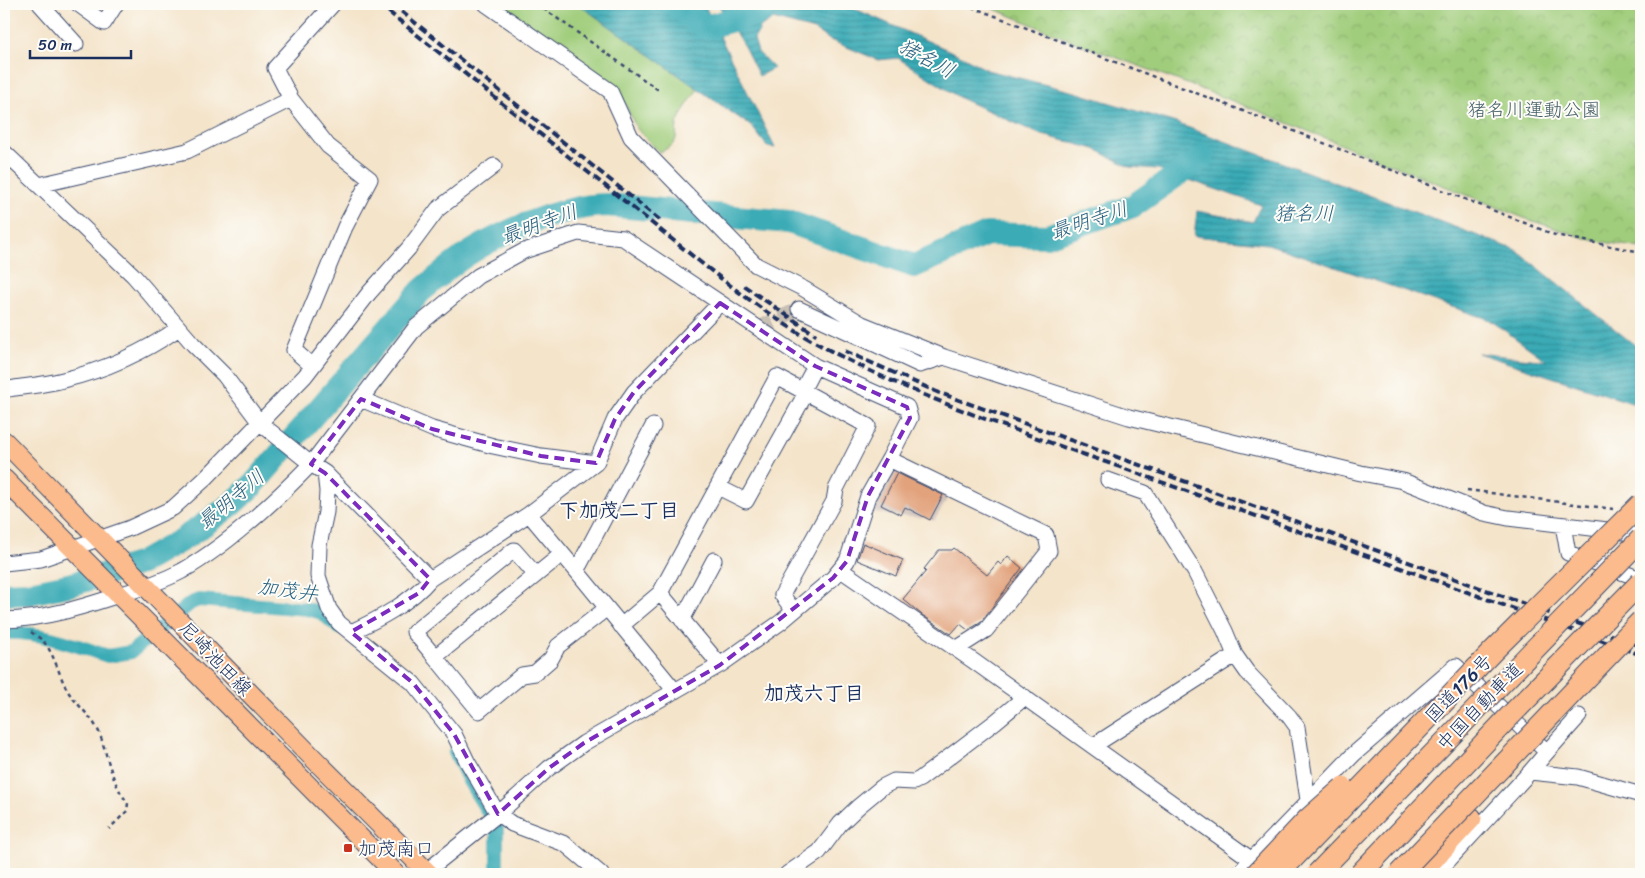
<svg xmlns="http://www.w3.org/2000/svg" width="1645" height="878" viewBox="0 0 1645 878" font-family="Sriracha,'Klee One',sans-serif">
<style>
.industrial{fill:#cec1ba}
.grass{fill:#a0cd7b;stroke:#5e7e6c}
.park{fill:url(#park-crowns);stroke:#5e7e6c}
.water{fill:url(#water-rules);stroke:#2a6d8a}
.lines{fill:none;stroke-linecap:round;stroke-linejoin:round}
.canal{stroke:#3aabb6;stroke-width:14}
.river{stroke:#3aabb6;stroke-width:24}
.building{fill:#e2a27c}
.minor-tunnel{stroke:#c9c0b4;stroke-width:15;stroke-dasharray:15 8;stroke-linecap:butt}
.minor-casing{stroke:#3c4a6e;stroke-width:17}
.major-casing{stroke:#3c4a6e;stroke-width:21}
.highway-casing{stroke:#3c4a6e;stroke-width:23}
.path{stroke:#3c4a6e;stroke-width:2.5;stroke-dasharray:4 4;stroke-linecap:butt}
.minor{stroke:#fff;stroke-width:15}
.major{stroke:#fbbb8c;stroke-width:19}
.highway{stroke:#fbbb8c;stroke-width:21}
.rail{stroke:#1b2f5e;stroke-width:4;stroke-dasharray:8 4;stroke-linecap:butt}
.highway-bridge-casing{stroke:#3c4a6e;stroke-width:23;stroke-linecap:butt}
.highway-bridge{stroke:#fbbb8c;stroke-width:21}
.marked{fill:none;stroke:#7b2cbf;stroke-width:4;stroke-dasharray:10 6;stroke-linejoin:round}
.poi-dot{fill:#c8321e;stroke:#fdfcf7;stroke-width:2}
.labels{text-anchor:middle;stroke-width:4;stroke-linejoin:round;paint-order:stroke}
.park-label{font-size:19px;fill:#435e67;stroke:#fdfcf7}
.street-label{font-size:19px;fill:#1b2f5e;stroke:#fdfcf7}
.poi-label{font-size:19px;fill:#1b2f5e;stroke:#fdfcf7;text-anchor:start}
.water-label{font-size:20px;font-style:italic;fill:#276181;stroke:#fdfcf7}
.neighbourhood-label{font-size:20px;font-weight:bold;fill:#1b2f5e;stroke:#fdfcf7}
</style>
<defs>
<pattern id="park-crowns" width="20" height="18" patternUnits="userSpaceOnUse" patternTransform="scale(1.25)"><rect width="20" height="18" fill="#a0cd7b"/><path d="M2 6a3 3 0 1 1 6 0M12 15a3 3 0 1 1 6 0" fill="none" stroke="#89b06d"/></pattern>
<pattern id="water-rules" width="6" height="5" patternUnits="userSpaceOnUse" patternTransform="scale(1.25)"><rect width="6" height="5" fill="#3aabb6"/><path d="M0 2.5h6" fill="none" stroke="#308c97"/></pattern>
</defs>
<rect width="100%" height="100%" fill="#fdfcf7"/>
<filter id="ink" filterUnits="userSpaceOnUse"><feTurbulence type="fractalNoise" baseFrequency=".02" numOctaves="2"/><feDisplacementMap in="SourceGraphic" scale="10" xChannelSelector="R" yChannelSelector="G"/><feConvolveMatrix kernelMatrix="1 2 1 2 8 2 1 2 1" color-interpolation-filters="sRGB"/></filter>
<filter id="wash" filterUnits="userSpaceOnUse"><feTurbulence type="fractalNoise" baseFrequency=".0096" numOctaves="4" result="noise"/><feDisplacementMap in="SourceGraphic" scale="20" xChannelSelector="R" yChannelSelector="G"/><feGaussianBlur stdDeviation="1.12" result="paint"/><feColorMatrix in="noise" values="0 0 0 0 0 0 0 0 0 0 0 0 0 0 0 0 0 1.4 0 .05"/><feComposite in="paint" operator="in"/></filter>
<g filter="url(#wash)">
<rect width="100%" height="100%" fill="#f4e4ca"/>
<!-- industrial -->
<path class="industrial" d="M895,466L950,495L934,521L924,518L888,515L869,511Z"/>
<!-- grass -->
<path class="grass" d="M500,4H578L698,89C692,98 684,108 679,119C672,133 685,143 659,152L637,129L618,89L601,74Z"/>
<!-- park -->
<path class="park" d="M982,4H1641V248L1591,240L1524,218L1233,101L1072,41Z"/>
<!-- water -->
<path class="water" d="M578,4H704L775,148L767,146L752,127Z
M718,4H844L964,57L987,70L1075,92L1176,123L1516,250L1641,350V406L1478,353L1547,361L1490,320L1268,244L1194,236L1197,211L1253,222L1261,205L1158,169L1129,167L1095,149L1039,134L960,98L898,58L878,60L830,40L814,30L773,19L761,27L754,39L758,52L774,68L759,76L745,48Z"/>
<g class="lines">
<!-- canal -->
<path class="canal" d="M4,633C40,631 74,645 108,656L131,652L191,603L199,600L308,609L322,613L339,628
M455,752L469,781L497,827V874"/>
<!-- river -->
<path class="river" d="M673,4L705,27L760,13
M4,594L30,593L73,584L141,563L183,539L205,524L231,505L253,485L421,291C431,283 441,274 451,266C490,236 558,206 607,205L789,222L914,266L987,234L1047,236L1133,206L1203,157"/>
</g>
<g id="blocks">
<!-- building -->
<path class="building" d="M897,473L943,495L930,520L905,507L901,515L881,505Z
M863,543L903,560L896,576L857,560Z
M954,548L987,575L998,562L1001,565L1008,556L1022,568L980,623L968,630L960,624L951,634L922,615L903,599L926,571L924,569L939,550H952Z"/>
</g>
</g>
<g filter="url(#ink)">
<use href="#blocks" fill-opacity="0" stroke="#3c4a6e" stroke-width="1"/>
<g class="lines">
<!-- minor-tunnel -->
<path class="minor-tunnel" d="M759,328L799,309"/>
<defs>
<path id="minor" d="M40,4L76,44
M78,4L104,23L116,4
M486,4L610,91L631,137L756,265L804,289L862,324L944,357L1129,417L1361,473L1403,481L1484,513L1508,518L1641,534
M4,152L133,275L193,344L224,375L260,423L311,464C276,500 226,546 182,571C163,581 142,588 122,594C83,607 45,619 4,620
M39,185L187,151L291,99
M799,309L920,365L944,357
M312,366L294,350L345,227L370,179L328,146L291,99L275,68L333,4
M9,389C26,386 45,385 63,380C105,370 143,353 179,328
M802,391L815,366
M361,399L432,429L493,446L541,456L596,463
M889,459L1046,535L1049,551L986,630L956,649
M325,473L327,491L326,512L319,545L318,576L329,609L339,623L413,683L454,734L467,761L498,814L512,824L565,844L601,874
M1108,480L1145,493L1195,572L1225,631L1235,655L1247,672L1289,716L1297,727L1308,800
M718,487L746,501L806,393
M529,514L575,569L675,691
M1563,525L1568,553L1641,579
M562,554L435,657L479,711L522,675L535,673L551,659L558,646L607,608
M4,563L41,559L130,528L173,508L206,478L305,376L369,293L409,248L438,209L494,166
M575,569L580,564L653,426
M841,570L972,660L1252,860L1267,874
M660,593L720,665
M682,620L714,560
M621,626L660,593L777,377L868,426L836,489L834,501L782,595L794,611
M351,632C379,619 410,603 430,579
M435,657L414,632L514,550L536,575
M1093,746L1235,655
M1547,752L1579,716
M423,874L498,814L549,768L584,743L720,665L781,622L833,578L847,561L868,496L889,459L910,418L907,407L815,366L623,238L578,233L524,251L478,276L416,327L311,464L325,473L430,579L529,514L596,463L615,419L634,392L720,303
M787,874L819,852L840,824L859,806L882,787L894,781L914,782L920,779L995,722L1025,697
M1238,874L1354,754L1456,666L1547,752L1530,772
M1436,874L1530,772L1578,777L1641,795"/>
<path id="major" d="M4,441L314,759L429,874
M4,479L396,874"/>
<path id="highway" d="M1419,874L1471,818"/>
</defs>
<!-- minor casing -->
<use href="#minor" class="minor-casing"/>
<!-- major casing -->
<use href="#major" class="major-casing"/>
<!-- highway casing -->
<use href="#highway" class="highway-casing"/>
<!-- path -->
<path class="path" d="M537,4L660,91
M964,4L1256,116L1555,235L1641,252
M1467,490L1613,509
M31,632C35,635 40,638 43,641C55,654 59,677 69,693C78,706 92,717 99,732C108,756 111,783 128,803L127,811L109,829"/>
<!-- minor -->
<use href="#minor" class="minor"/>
<!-- major -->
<use href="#major" class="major"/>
<!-- highway -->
<use href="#highway" class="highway"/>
<!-- rail -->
<path class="rail" d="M379,4C463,72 547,140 632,207C686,250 740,297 799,333C905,396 1023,432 1139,474C1306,534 1474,594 1641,655
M392,4L661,221
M744,286L816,335
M845,351L937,392L1641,646"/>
<defs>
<path id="highway-bridge" d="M1256,874L1308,819L1343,788
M1278,874L1493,651L1641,504
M1317,874L1641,539
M1360,874L1506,720L1641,582
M1399,874L1641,621"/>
</defs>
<!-- highway-bridge casing -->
<use href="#highway-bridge" class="highway-bridge-casing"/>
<!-- highway-bridge -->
<use href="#highway-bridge" class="highway-bridge"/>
</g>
</g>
<!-- marked area -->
<path class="marked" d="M720,303L815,366L907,407L910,418L868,496L847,561L833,578L720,665L584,743L549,768L498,814L454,734L413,683L351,632L419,593L430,579L325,473L311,464L361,399L432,429L541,456L596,463L615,419L634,392Z"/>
<!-- markers -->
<rect class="poi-dot" x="343" y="843" width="10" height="10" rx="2.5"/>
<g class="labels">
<!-- park labels -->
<g class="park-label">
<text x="1534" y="116">猪名川運動公園</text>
</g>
<!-- street labels -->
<g class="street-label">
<text transform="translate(216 658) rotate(46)" y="7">尼崎池田線</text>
<text transform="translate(1458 688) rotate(-46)" y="7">国道176号</text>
<text transform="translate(1479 706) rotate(-46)" y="7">中国自動車道</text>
</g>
<!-- poi labels -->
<g class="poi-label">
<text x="358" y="855">加茂南口</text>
</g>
<!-- water labels -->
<g class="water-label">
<text transform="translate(927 58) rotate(28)" y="7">猪名川</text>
<text x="1304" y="220">猪名川</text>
<text transform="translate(1089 220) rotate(-18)" y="7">最明寺川</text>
<text transform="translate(539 224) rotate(-20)" y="7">最明寺川</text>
<text transform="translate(231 499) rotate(-40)" y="7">最明寺川</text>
<text transform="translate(288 590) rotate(8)" y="7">加茂井</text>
</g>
<!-- neighbourhood labels -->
<g class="neighbourhood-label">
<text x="619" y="517">下加茂二丁目</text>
<text x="814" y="700">加茂六丁目</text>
</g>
</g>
<!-- margin -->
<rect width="1645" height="878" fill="none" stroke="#fdfcf7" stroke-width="20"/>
<!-- scale -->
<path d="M30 50v8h101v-8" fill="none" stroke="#1b2f5e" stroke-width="2.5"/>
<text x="38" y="50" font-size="15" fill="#1b2f5e" stroke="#fdfcf7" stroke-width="4" paint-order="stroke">50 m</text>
</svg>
